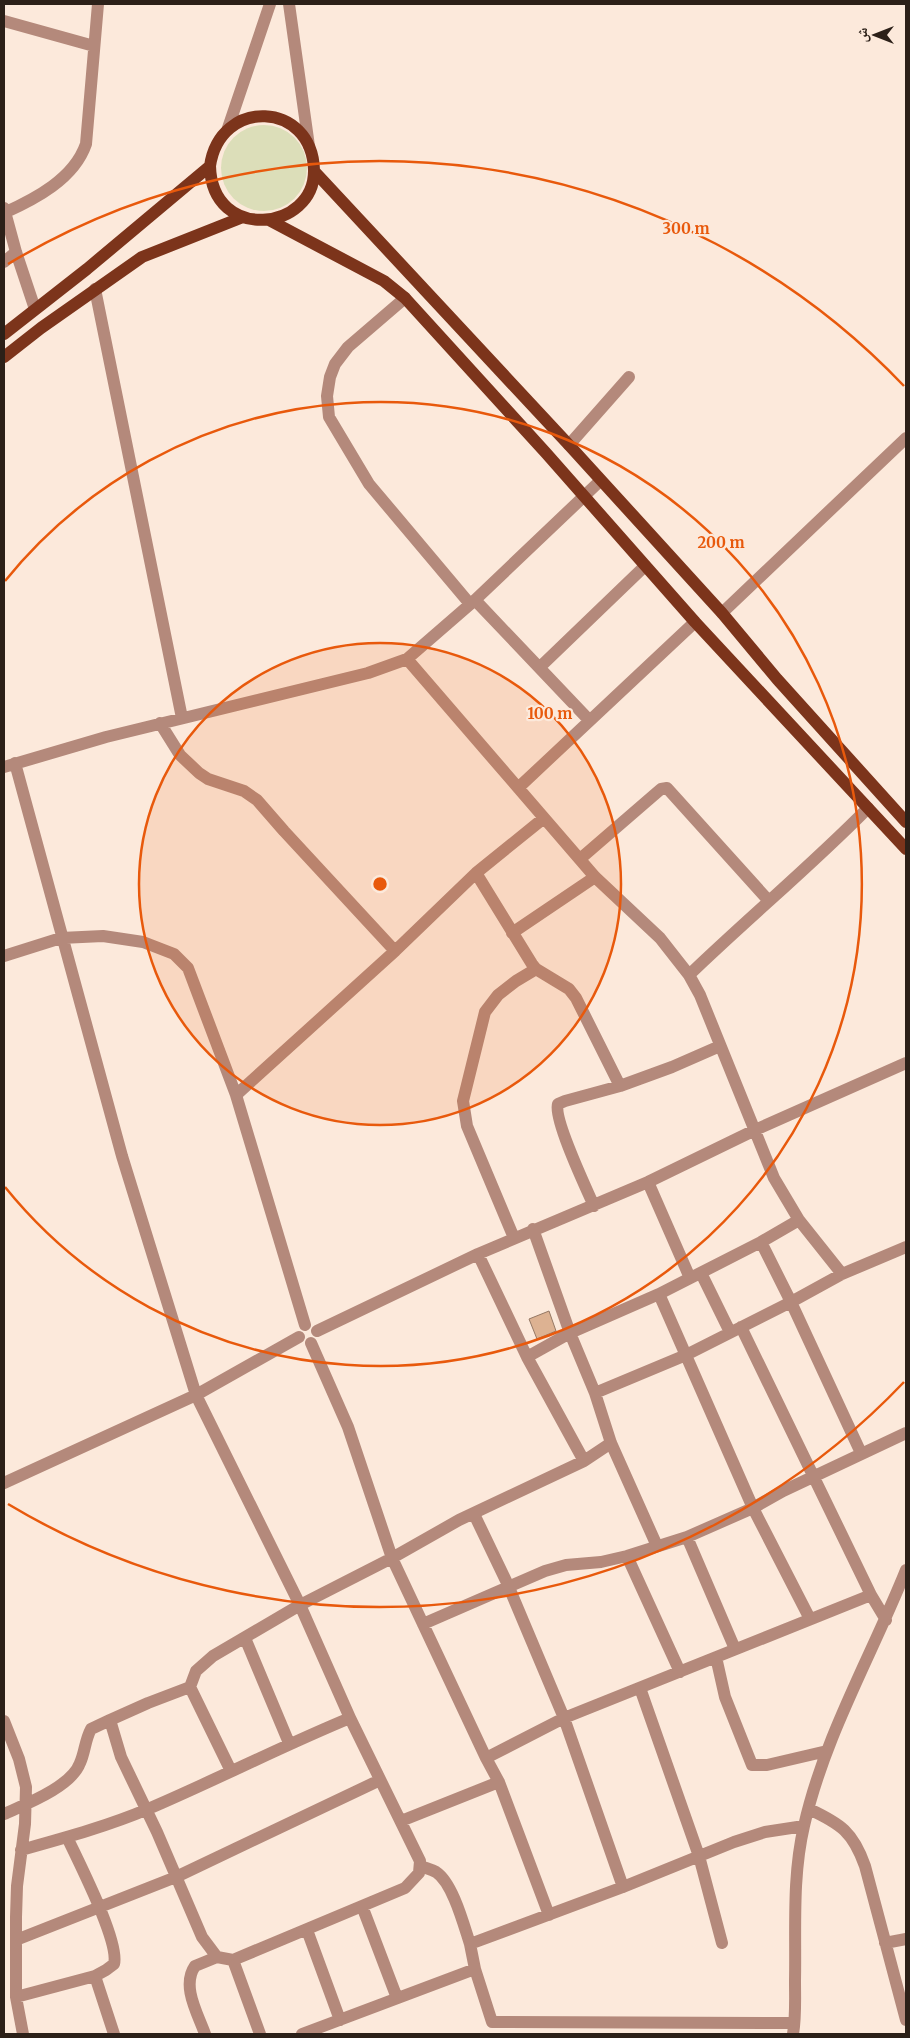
<svg xmlns="http://www.w3.org/2000/svg" width="910" height="2038" viewBox="0 0 910 2038" font-family="Merriweather,'Noto Naskh Arabic',serif">
<style>
.green{fill:#dcdeb9}
.building{fill:#ddb292;stroke:#957864}
.lines{fill:none;stroke-linecap:round;stroke-linejoin:round}
.minor{stroke:#b4897b;stroke-width:12}
.major{stroke:#7c341b;stroke-width:12}
.ring{fill:none;stroke:#e8590c;stroke-width:2.5}
.centre{fill:#e8590c;stroke:#fce9db;stroke-width:2.5}
.ring-label{font-size:15px;text-anchor:middle;font-weight:bold;fill:#e8590c;stroke:#fce9db;stroke-width:4.5;stroke-linejoin:round;paint-order:stroke}
</style>
<rect width="100%" height="100%" fill="#fce9db"/>
<!-- green -->
<path class="green" d="M221 168a43 43 0 1 1 86 0a43 43 0 1 1-86 0Z"/>
<!-- building -->
<path class="building" d="M549,1311L556,1331L537,1339L529,1319Z"/>
<g class="lines">
<!-- minor -->
<path class="minor" d="M289,4L309,146
M4,21L94,46
M228,128L270,4
M4,208L16,252L35,309
M4,213C35,199 74,179 86,144L98,4
M4,262L16,252
M95,289L182,718
M405,298L348,347L335,364L330,377L327,396L329,417L369,484L470,604
M569,445L629,377
M475,600L589,720
M722,613L906,438
M407,659L595,877L660,938L689,975L700,995L774,1178L799,1220L842,1274
M540,667L645,566
M160,723L180,755L199,773L208,779L244,791L257,800L284,831L395,951
M15,763L122,1156L196,1395L300,1605L350,1718C282,1746 216,1780 148,1809C108,1826 64,1838 21,1850
M4,767L106,737L368,673L407,659L475,600L600,481
M518,788L695,622
M580,859L654,795L661,789L667,788L768,900
M476,873L532,964L536,969L569,989L576,998L620,1086
M512,933L595,877
M4,956L61,938L103,936L143,942L174,954L188,968L236,1095
M689,975C748,918 811,866 868,808
M648,1182L690,1278
M594,1206C586,1188 553,1118 558,1104L565,1101L620,1086L672,1067L720,1046
M533,1229L570,1333L595,1393L611,1443L657,1546
M514,1238L467,1126L463,1101L485,1012L498,995L516,981L536,969
M761,1242L791,1302L861,1453
M478,1254L527,1357L584,1461
M701,1273L730,1332
M659,1294L753,1508L810,1619
M305,1325L236,1095L395,951L476,873L544,818
M741,1327L871,1595
M317,1331L478,1254L648,1182L755,1130L906,1063
M311,1343L348,1427L392,1558L486,1758L499,1782L549,1915
M527,1357L570,1333L659,1294L761,1242L799,1220
M595,1393L686,1355L791,1302L842,1274L906,1247
M4,1483L196,1395L299,1337
M474,1514L508,1585L564,1718L623,1887
M687,1537L735,1649
M627,1556L680,1672
M423,1624L545,1571L566,1565L601,1562L627,1556L687,1537L753,1508L783,1491L906,1433
M245,1638L289,1743
M716,1657L725,1697L752,1765H767L827,1751
M190,1687L231,1771
M640,1688L699,1856L722,1943
M4,1721L19,1759L26,1787L25,1824L17,1886L16,1917V1997L23,2034
M486,1758L564,1718L871,1595L886,1620
M809,1809C841,1824 853,1832 865,1866L906,2020
M4,1814C26,1804 71,1787 80,1763C85,1752 85,1740 91,1729L110,1720
M401,1821L499,1782
M421,1866C425,1868 431,1869 436,1872C453,1883 464,1926 470,1944
M362,1906L397,1998
M307,1930L340,2020
M16,1940L176,1877L380,1780
M885,1943L906,1939
M217,1957L233,1960L405,1888L419,1873L420,1861L350,1718
M233,1960L260,2034
M475,1969L470,1944L623,1887L734,1842L765,1832L804,1826
M95,1976L114,2034
M16,1997L95,1976L106,1970L114,1964C120,1942 78,1861 67,1837
M205,2034C198,2014 181,1986 195,1966L217,1957L202,1937L157,1832L121,1757L110,1720L148,1703L190,1687L196,1671L213,1656L300,1605L392,1558L459,1520L584,1461L611,1443
M302,2034L475,1969L492,2022L794,2023
M793,2034C796,2017 795,1999 795,1981C796,1930 792,1877 804,1826C824,1737 872,1655 906,1570"/>
<!-- major -->
<path class="major" d="M314,171L569,445L722,613L777,679L906,822
M269,220L384,281L405,298L546,453L695,622L906,849
M4,334L87,269L210,166C220,97 312,101 314,170C315,231 212,243 210,166
M4,357L41,328L142,257L243,217"/>
</g>
<!-- distance rings -->
<circle cx="380" cy="884" r="241" fill="#e8590c" fill-opacity=".12"/>
<g class="ring">
<circle cx="380" cy="884" r="241"/>
<path d="M5 581A482 482 0 1 1 5 1187"/>
<path d="M904 1382A723 723 0 0 1 8 1504M8 264A723 723 0 0 1 904 386"/>
</g>
<circle cx="380" cy="884" r="8" class="centre"/>
<g class="ring-label">
<text x="686" y="234">300 m</text>
<text x="721" y="548">200 m</text>
<text x="550" y="719">100 m</text>
</g>
<!-- border -->
<rect width="910" height="2038" fill="none" stroke="#2c2018" stroke-width="10"/>
<!-- north arrow -->
<g transform="translate(875 35) rotate(270)" stroke="#fce9db" stroke-width="4" paint-order="stroke">
<path d="M0-4L9 19L0 12L-9 19Z" fill="#2c2018"/>
<text y="-8" font-size="14" font-weight="bold" text-anchor="middle" fill="#2c2018">ش</text>
</g>
</svg>
